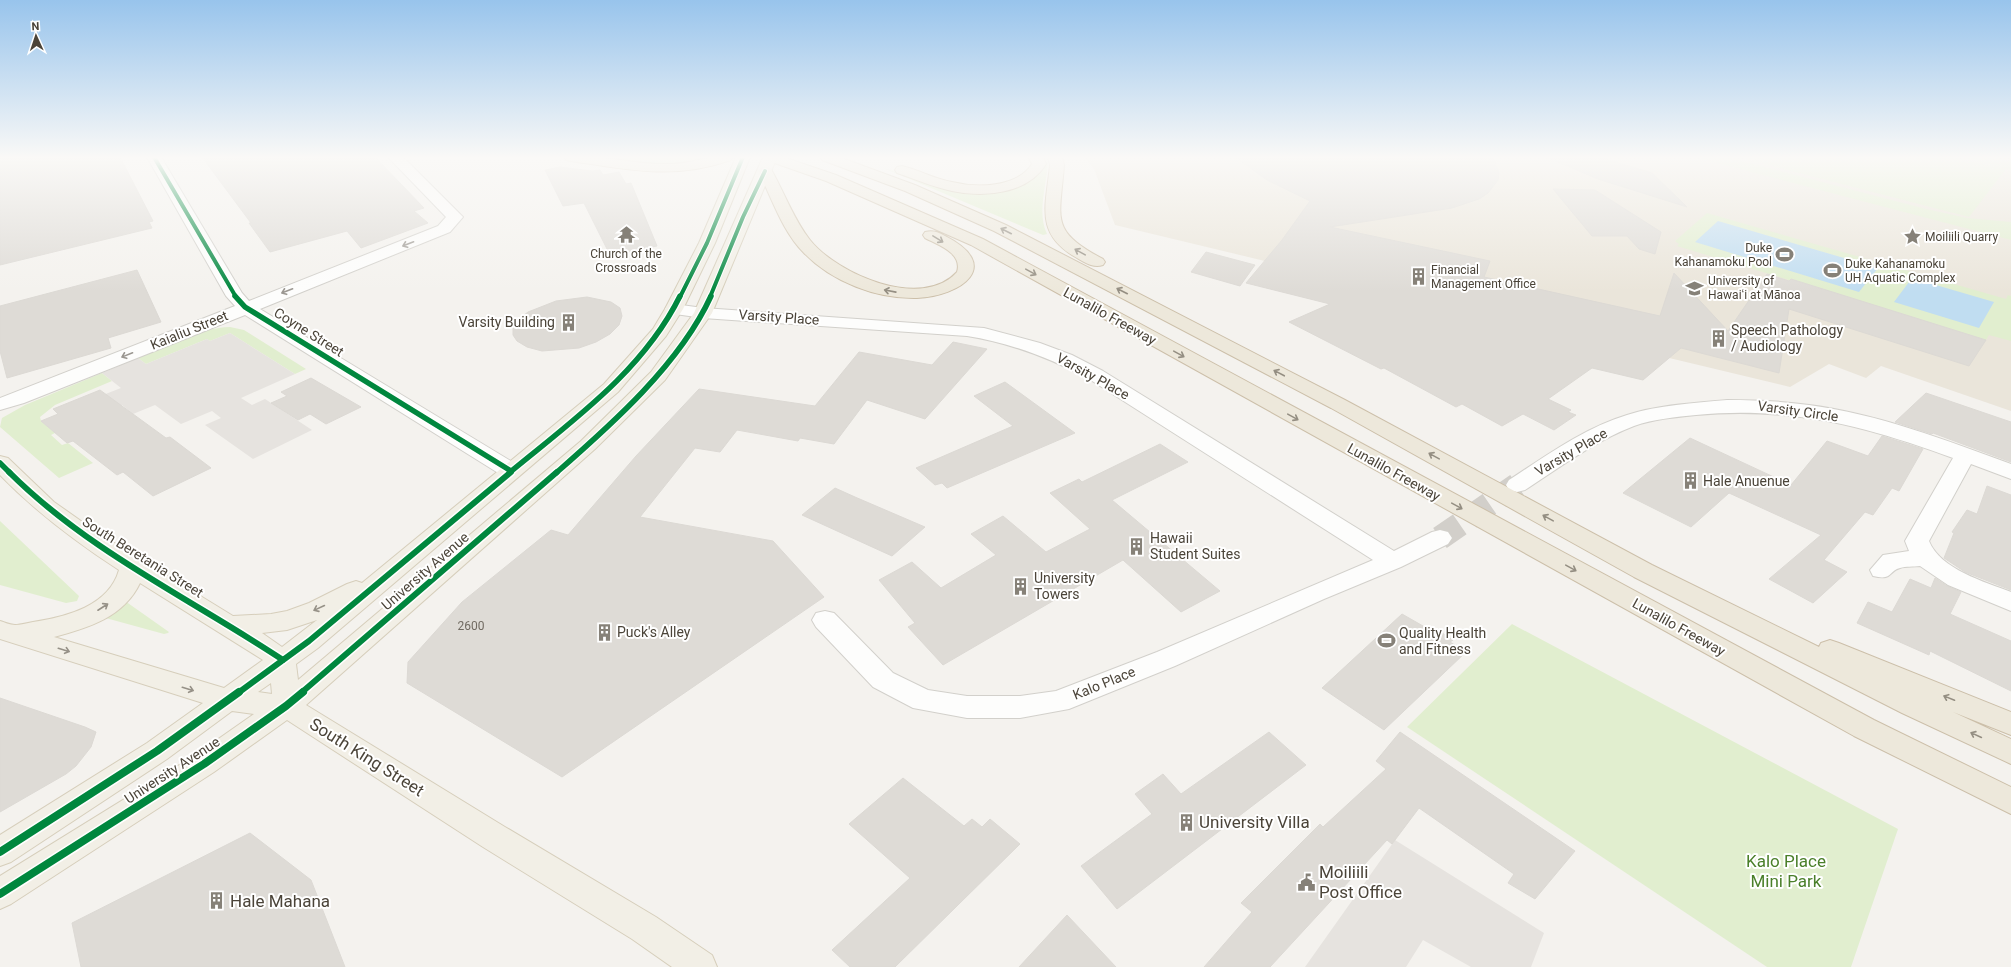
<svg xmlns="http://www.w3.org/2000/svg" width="2011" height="967" viewBox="0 0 2011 967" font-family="Roboto,sans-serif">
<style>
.education{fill:#eae5da}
.green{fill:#e1eecf}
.parking{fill:#e6e3df}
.water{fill:#c0ddf1}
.building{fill:#dedbd6;stroke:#dcd9d4}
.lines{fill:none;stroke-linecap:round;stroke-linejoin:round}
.minor-tunnel{stroke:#d2cfca;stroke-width:24;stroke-dasharray:24 12;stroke-linecap:butt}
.minor-casing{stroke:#d2d0cb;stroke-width:2}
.major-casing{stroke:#d6cebb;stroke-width:2}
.highway-casing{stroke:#ccbfa9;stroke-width:2}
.minor{fill:#fdfdfc;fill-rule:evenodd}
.major{fill:#f2efe6;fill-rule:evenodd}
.highway{fill:#ede8db;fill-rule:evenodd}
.cycleway-far3-casing{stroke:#fff;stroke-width:6}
.cycleway-far2-casing{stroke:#fff;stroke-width:8}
.cycleway-far1-casing{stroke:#fff;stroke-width:9}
.cycleway-casing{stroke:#fff;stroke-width:11}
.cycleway-far3{stroke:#00873e;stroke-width:4}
.cycleway-far2{stroke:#00873e;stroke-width:5.5}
.cycleway-far1{stroke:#00873e;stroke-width:6}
.cycleway{stroke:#00873e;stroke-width:8}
.oneway{stroke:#948e82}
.oneway2{stroke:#9b9791}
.oneway3{stroke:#969187}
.labels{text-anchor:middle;stroke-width:4;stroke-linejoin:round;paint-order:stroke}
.far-poi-label{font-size:12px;fill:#4b4439;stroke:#fff;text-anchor:start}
.number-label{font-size:12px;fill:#706a61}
.street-label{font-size:14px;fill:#4b4439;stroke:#fff}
.poi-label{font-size:14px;fill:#4b4439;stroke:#fff;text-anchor:start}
.near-street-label{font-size:17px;fill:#4b4439;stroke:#fff}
.near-poi-label{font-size:17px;fill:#4b4439;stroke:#fff;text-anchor:start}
.near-park-label{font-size:17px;fill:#4a7f2a;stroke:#fff}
</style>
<rect width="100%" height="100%" fill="#f4f2ee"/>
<!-- education -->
<path class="education" d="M1084,157H2011V411L1881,366L1866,378L1829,364L1790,387L1115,225L1094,169Z"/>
<!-- green -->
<path class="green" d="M580,157H728L693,169Z
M1043,157L1048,158C1048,183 1036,211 1047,234L1043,235L881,167L928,183L1011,187L1028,182L1045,166Z
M1694,157H1726L1926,209L1967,218L2011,222V240Z
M1738,157H1953L2006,169L1969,217Z
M1961,157H1990L2011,161V170Z
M1707,213L2006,299L2008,295L2011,296V341L1989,335L1986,340L1677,246L1679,244L1675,241Z
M230,327L244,330L306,369L295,374L230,333L210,341L207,339L146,364L138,358C165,347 201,327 230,327Z
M102,373L112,381L55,405L40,417L41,421L55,433L51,435L62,445L68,443L93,463L59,478L0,427L2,418L25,405Z
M0,521L79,596L77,601L66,603L0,585Z
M125,601L169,632L168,633L164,634L102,617Z
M1512,624L1898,829L1851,967H1767L1407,727Z"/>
<!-- parking -->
<path class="parking" d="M230,333L295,374L241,398L252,405L265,399L312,430L253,459L205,425L221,418L212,411L181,424L155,405L133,414L122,405L118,407L103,395L121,388L102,373L138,358L146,364L207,339L210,341Z
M1395,840L1544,933L1531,967H1471L1423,940L1406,967H1305Z"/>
<!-- water -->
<path class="water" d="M1718,221L1878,268L1859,292L1695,242Z
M1912,278L1994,302L1979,328L1894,302Z"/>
<!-- building -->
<path class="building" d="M0,157H120L153,221L149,222L152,228L0,265Z
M202,157H375L424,208L414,211L428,223L361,248L347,231L270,252L249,223H251Z
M1235,157H1493L1499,173L1498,180L1488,193L1479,199L1452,208L1330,227L1490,261L1484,277L1660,316L1674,273L1728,331L1767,274L1789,281L1791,279L1986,340L1969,366L1789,309L1779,373L1681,348L1643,380L1592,368L1548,399L1571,410L1568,412L1576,415L1554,430L1523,414L1502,426L1462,404L1456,407L1384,368L1381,369L1289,322L1330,304L1246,283L1282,240L1310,201L1267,180Z
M1546,157H1599L1652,173L1687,207L1598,179Z
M560,167L592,171L600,170L603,175L619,172L626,184L631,183L657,246L610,255L584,203L563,206L545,170Z
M1553,189L1595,190L1661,232L1655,254L1639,249L1627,236H1592Z
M1206,252L1255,265L1240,286L1191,272Z
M137,270L161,322L108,338L111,348L7,378L0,351V306Z
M587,297L611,302L620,308L622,316L619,325L610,334L596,342L579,348L542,351L527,347L517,341L513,335V327L519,319L528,312L556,301Z
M953,342L987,349L925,419L867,400L834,444L800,438L798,441L737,430L720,452L695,448L640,517L773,541L824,597L562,777L407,683L408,662L462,602L551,530L568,535L636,456L699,389L815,406L859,352L932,365Z
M311,378L361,407L326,424L310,414L298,420L271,403L287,396L281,392Z
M1005,382L1075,433L947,488L942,483L935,485L916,468L1013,426L974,396Z
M100,390L166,438L170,437L211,468L153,496L123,472L117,475L73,441L67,443L41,421L58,414L53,409Z
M1926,393L2011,422V462L1933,433L1932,434L1895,422Z
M1882,436L1923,449L1899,491L1892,488L1873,515L1865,512L1824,560L1847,572L1813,603L1769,579L1821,535L1729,493L1691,527L1623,493L1690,438L1791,485L1827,441L1868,456Z
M1160,444L1188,462L1112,500L1220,591L1181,612L1123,560L943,665L908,627L915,623L879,580L912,562L941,588L996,555L971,534L1003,516L1046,552L1090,529L1050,493L1079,479L1082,482Z
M1987,486L2011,495V590L1965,572L1944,558L1954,533L1952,532L1967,510L1977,514Z
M835,488L855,497L925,527L892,556L802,515Z
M1935,578L1947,586L1961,592L1950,614L2011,641V691L1930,651L1929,655L1857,623L1868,602L1892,612L1910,579L1931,588Z
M1402,614L1430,630L1433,627L1453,640L1450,642L1466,652L1384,730L1322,688Z
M0,698L85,727L96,732L91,747L76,766L66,774L0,812Z
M1269,732L1306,765L1117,909L1081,866L1152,814L1135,794L1163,774L1181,794Z
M1400,732L1575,851L1535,899L1508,883L1514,874L1419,808L1392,844L1387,840L1270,967H1204L1252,912L1241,903L1320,824L1323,827L1386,769L1376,761Z
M903,778L964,826L972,819L982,827L990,819L1020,844L895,967H850L832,950L910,878L849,824Z
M250,833L311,880L345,967H81L72,923Z
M1067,915L1116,967H1019Z"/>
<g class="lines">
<!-- minor-tunnel -->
<path class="minor-tunnel" d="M1440,538L1517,485"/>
<defs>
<path id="minor" d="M147,157H161L242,293L249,301L438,226L446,217L388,157H403L463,217L450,232L260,309L519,466L522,471L519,476L511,478L503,476L245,315L24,403L0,410V398L235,306L226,296Z
M674,304L703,308L984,328L1040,343L1072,355L1103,371L1394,551L1432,532L1440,530L1448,532L1452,538L1448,544L1401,567L1324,599L1175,666L1069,709L1020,718H967L913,708L873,687L816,627L812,620L816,613L825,611L834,613L893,673L928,690L967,696H1020L1056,691L1157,652L1373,560L1089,379C1050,358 1011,343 967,336L703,318L668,313L665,309L668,305Z
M1727,400C1754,400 1781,401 1809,405C1878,414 1946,440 2011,464V479L1971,464L1929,541C1940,569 1985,582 2011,592V611L1948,585L1920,566C1913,567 1906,566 1900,568C1888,571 1893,581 1873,576L1870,570L1883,555L1909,551L1905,541L1953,458C1866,426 1790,406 1696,415C1676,417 1654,419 1634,426C1595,441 1560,467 1525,490L1517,492L1509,490L1506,485L1509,480C1546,456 1584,428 1627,415C1659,405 1693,403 1727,400Z"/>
<path id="major" d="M736,157H750L715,243L683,309L666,336L618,392L318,648L296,664L298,680L581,441L651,372L694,313L763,157H777L712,313L665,380L595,449L306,705L505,827L656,917L712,955L717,967H672L632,939L483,847L287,720L214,772L11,904L0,909V876L194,756L254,714L232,711L167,759L11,862L0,866V835L147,743L203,703L0,639V621C4,622 10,625 15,625C20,625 27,623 33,622C66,617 109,606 119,570C76,542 36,512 0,475V456L8,458L54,502L98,533L233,616L271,614L287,611L309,603L347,584L356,581L362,583L604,384L653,329L665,309L699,243ZM140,583L263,660L224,688L54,637C88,628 124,617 140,583ZM317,620L282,647L262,633L287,630ZM271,683L272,694L258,692Z"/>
<path id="highway" d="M564,157C599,153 634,165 669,164C691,164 712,154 733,157L731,160C674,180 629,170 571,161L566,160Z
M764,157H783L836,175L983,239L1874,720L2011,787V814L1854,736L971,245L826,181L766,160Z
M820,157H839L915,185L1006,225L1345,400L1652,565L1819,647L1821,643L1830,640L1839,643L2011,712V735L1953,712L2011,739V764L1902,713L1634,577L1331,408L994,231L905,191L822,160Z
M1029,157H1043L1046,164C1028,194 984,198 952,191C933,187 915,179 897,173L895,170L897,167L902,166C919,170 935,179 952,182C976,188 1017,188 1032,164Z
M1048,157H1062L1064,165C1060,220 1049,230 1103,259L1105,262L1103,265C1093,268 1086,263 1077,258C1034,234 1046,206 1050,165Z
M765,167L770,168L772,171C785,194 794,220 810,240C837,274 922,311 957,272C963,253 938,245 925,238L923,235L925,232C933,230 938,232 945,236C1004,266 961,296 917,298C877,299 832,282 804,253C782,231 772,198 758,171L760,168Z"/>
</defs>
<!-- minor casing -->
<use href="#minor" class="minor-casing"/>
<!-- major casing -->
<use href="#major" class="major-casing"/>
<!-- highway casing -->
<use href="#highway" class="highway-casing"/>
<!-- minor -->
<use href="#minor" class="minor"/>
<!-- major -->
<use href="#major" class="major"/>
<!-- highway -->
<use href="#highway" class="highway"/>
<defs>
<path id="cycleway-far3" d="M154,157L236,297
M680,297L707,243L743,157
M710,297L743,217L765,171"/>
<path id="cycleway-far2" d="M235,296L245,307L511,471
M0,463L10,473
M509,473C572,421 643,371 680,296
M556,473C611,425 680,364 711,296"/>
<path id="cycleway-far1" d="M9,472C88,551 191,599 283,660
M238,693L309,641L511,472
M301,693L557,472"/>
<path id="cycleway" d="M0,852L157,751L239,692
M0,894L204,764L286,706L303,692"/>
</defs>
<!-- cycleway-far3 casing -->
<use href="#cycleway-far3" class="cycleway-far3-casing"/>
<!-- cycleway-far2 casing -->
<use href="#cycleway-far2" class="cycleway-far2-casing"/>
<!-- cycleway-far1 casing -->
<use href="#cycleway-far1" class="cycleway-far1-casing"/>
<!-- cycleway casing -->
<use href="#cycleway" class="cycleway-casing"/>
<!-- cycleway-far3 -->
<use href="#cycleway-far3" class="cycleway-far3"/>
<!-- cycleway-far2 -->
<use href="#cycleway-far2" class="cycleway-far2"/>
<!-- cycleway-far1 -->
<use href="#cycleway-far1" class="cycleway-far1"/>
<!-- cycleway -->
<use href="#cycleway" class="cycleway"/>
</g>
<!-- one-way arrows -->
<defs><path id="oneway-shaft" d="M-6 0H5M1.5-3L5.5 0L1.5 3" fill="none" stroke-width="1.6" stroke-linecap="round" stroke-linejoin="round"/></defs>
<g class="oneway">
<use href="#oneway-shaft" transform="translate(1006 231) rotate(-153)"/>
<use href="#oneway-shaft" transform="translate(938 239) rotate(31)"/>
<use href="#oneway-shaft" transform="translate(1080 252) rotate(-151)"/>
<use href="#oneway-shaft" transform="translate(1031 272) rotate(29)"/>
<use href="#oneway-shaft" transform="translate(890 291) rotate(-169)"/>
<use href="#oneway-shaft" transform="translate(1122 291) rotate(-153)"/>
<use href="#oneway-shaft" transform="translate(1179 354) rotate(29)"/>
<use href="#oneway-shaft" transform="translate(1279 373) rotate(-152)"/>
<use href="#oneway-shaft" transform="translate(1293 417) rotate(29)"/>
<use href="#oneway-shaft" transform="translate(1434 456) rotate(-151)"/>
<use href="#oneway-shaft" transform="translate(1457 506) rotate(29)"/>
<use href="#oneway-shaft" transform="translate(1548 518) rotate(-151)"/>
<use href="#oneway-shaft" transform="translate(1571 568) rotate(29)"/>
<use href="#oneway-shaft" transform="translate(1949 698) rotate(-158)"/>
<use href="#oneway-shaft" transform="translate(1976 735) rotate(-155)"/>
</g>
<g class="oneway2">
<use href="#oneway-shaft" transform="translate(408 244) rotate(159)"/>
<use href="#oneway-shaft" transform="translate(287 291) rotate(159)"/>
<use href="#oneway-shaft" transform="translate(127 355) rotate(158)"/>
</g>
<g class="oneway3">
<use href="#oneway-shaft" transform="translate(103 607) rotate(-33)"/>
<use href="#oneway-shaft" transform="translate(319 608) rotate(155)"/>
<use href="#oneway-shaft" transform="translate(64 650) rotate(17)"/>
<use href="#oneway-shaft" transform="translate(188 689) rotate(17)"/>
</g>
<!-- sky -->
<linearGradient id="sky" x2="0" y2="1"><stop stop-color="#98c4ec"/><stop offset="0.54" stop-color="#faf9f7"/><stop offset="1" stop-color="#faf9f7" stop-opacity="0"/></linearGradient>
<rect width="2011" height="292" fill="url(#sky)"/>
<!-- icons -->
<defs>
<symbol id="temple-bare" viewBox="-9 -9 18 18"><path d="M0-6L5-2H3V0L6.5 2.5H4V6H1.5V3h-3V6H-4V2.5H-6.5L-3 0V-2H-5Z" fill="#868178" stroke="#fff" stroke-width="2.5" paint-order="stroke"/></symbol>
<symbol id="sight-bare" viewBox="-9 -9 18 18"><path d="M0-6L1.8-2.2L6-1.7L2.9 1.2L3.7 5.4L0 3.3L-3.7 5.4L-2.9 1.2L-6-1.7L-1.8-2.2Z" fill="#868178" stroke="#fff" stroke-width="2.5" paint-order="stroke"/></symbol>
<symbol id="stadium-bare" viewBox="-9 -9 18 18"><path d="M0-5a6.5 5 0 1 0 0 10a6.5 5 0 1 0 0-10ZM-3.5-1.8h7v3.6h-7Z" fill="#868178" stroke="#fff" stroke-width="2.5" paint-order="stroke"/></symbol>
<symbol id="building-bare" viewBox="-9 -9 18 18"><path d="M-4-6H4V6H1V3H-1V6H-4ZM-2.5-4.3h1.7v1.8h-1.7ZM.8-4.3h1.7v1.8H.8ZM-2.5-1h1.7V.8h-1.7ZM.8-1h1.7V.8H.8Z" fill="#868178" stroke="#fff" stroke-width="2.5" paint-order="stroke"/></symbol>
<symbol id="university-bare" viewBox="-9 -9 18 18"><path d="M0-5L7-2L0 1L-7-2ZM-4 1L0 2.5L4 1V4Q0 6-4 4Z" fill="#868178" stroke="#fff" stroke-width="2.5" paint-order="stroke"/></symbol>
<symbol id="civic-bare" viewBox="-9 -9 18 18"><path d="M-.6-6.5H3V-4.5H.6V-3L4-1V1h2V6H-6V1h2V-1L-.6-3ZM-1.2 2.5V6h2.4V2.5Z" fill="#868178" stroke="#fff" stroke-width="2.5" paint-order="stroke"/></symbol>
</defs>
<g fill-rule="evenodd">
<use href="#temple-bare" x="614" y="222" width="25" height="25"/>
<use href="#sight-bare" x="1900" y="224" width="25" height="25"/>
<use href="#stadium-bare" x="1772" y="242" width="25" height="25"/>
<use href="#stadium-bare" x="1820" y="258" width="25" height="25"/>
<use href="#building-bare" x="1406" y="264" width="25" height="25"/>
<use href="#university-bare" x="1682" y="276" width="25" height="25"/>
<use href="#building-bare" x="556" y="310" width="25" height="25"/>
<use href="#building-bare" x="1706" y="326" width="25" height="25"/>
<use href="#building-bare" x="1678" y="468" width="25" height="25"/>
<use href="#building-bare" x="1124" y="534" width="25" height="25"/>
<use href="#building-bare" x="1008" y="574" width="25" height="25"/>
<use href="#building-bare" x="592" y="620" width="25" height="25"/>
<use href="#stadium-bare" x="1374" y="628" width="25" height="25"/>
<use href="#building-bare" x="1174" y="810" width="25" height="25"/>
<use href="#civic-bare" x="1294" y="870" width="25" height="25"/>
<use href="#building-bare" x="204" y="888" width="25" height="25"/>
</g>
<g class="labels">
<!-- far-poi labels -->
<g class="far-poi-label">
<text x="1925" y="241">Moiliili Quarry</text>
<text x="1772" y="252" text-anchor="end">Duke<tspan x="1772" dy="14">Kahanamoku Pool</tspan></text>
<text x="626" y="258" text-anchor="middle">Church of the<tspan x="626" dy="14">Crossroads</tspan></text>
<text x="1845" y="268">Duke Kahanamoku<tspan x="1845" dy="14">UH Aquatic Complex</tspan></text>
<text x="1431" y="274">Financial<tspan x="1431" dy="14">Management Office</tspan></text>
<text x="1708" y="285">University of<tspan x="1708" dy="14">Hawaiʻi at Mānoa</tspan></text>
</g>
<!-- number labels -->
<g class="number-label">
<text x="471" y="630">2600</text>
</g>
<!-- street labels -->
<g class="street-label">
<text transform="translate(1110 316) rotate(29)" y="5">Lunalilo Freeway</text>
<text transform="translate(779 317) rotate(4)" y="5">Varsity Place</text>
<text transform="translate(189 330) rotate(-22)" y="5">Kaialiu Street</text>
<text transform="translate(309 332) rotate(32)" y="5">Coyne Street</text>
<text transform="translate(1093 376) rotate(29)" y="5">Varsity Place</text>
<text transform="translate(1798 411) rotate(8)" y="5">Varsity Circle</text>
<text transform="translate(1571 452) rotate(-30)" y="5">Varsity Place</text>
<text transform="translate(1394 472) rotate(29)" y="5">Lunalilo Freeway</text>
<text transform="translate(143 557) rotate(32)" y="5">South Beretania Street</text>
<text transform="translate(425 571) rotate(-41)" y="5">University Avenue</text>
<text transform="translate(1679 627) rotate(29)" y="5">Lunalilo Freeway</text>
<text transform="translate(1104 683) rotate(-22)" y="5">Kalo Place</text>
<text transform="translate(172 770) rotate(-33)" y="5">University Avenue</text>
</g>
<!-- poi labels -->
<g class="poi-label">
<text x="555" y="327" text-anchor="end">Varsity Building</text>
<text x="1731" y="335">Speech Pathology<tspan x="1731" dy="16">/ Audiology</tspan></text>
<text x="1703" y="486">Hale Anuenue</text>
<text x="1150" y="543">Hawaii<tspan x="1150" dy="16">Student Suites</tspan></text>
<text x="1034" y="583">University<tspan x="1034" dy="16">Towers</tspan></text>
<text x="617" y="637">Puck's Alley</text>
<text x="1399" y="638">Quality Health<tspan x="1399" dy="16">and Fitness</tspan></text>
</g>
<!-- near-street labels -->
<g class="near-street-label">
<text transform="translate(367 757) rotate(32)" y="6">South King Street</text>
</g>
<!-- near-poi labels -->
<g class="near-poi-label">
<text x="1199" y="828">University Villa</text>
<text x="1319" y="878">Moiliili<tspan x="1319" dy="20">Post Office</tspan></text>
<text x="230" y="907">Hale Mahana</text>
</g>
<!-- near-park labels -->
<g class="near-park-label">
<text x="1786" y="867">Kalo Place<tspan x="1786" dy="20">Mini Park</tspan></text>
</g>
</g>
<!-- north arrow -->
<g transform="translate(36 36) rotate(357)" stroke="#ffffff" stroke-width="3" paint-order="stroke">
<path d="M0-3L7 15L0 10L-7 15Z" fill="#4b4439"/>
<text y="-6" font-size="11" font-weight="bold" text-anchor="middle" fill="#4b4439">N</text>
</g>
</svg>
